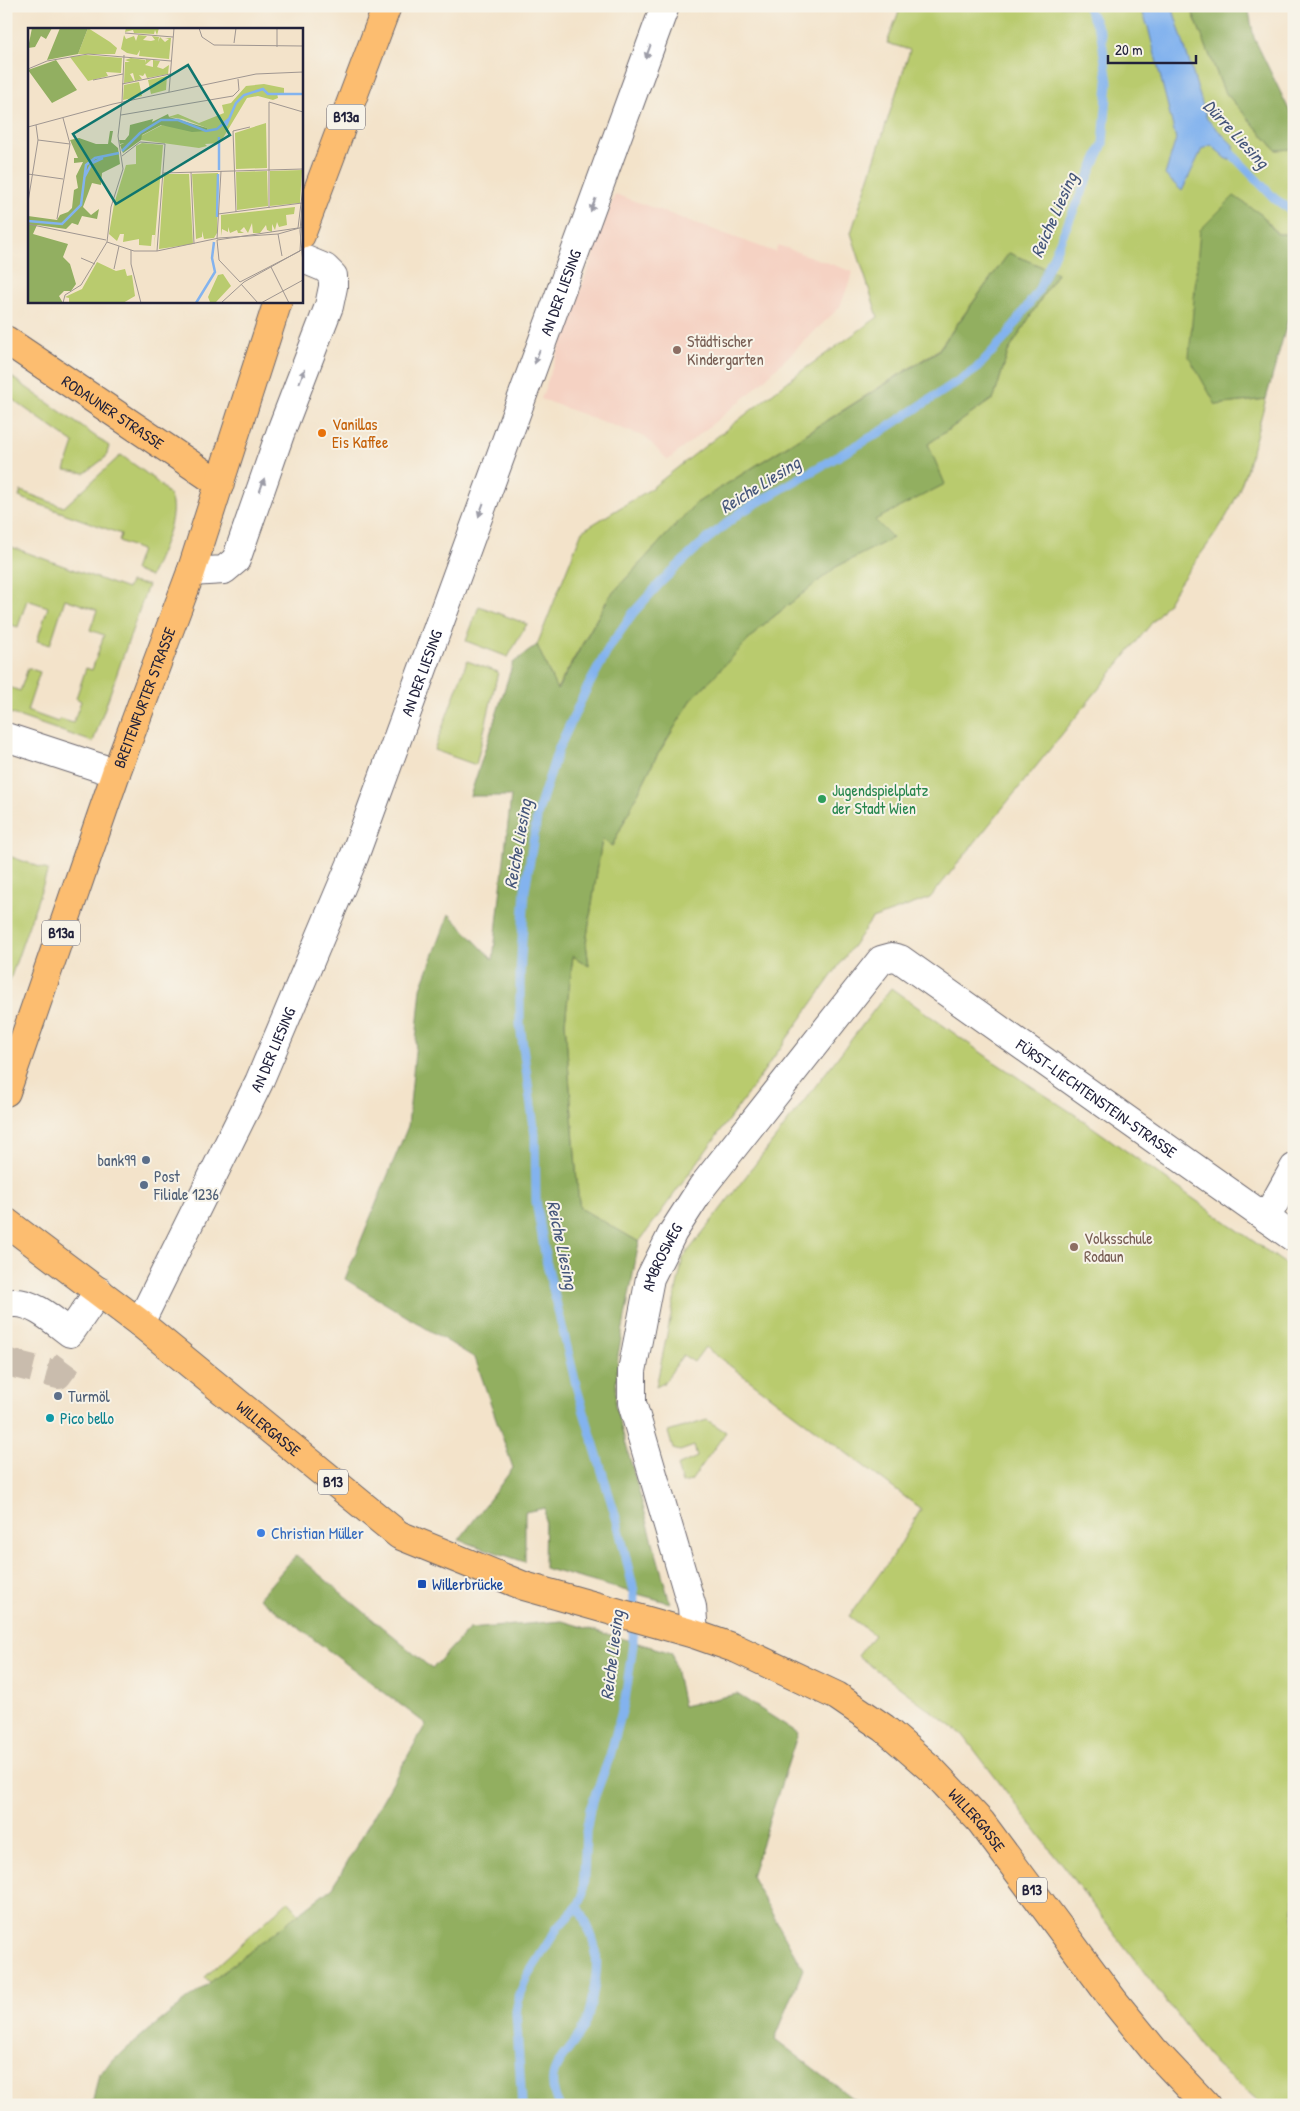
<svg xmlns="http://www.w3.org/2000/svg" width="1300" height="2111" viewBox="0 0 1300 2111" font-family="'Patrick Hand',sans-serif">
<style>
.built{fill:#f5d2c3}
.green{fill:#b9cb6e;stroke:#6e7654}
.forest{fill:#92af61;stroke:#5a684e}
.water{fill:#83b3ee;stroke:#526a94}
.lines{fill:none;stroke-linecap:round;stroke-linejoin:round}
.stream{stroke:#83b3ee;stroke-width:9}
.minor-tunnel{stroke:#c9bcad;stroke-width:28;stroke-dasharray:28 14;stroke-linecap:butt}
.minor-casing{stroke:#6b666d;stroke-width:30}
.major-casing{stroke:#6b666d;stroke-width:30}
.minor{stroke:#fff;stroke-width:28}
.major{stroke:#fcbd6f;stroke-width:28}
.oneway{fill:#9c9ca7}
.education-dot{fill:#8d6e63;stroke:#f7f3e8;stroke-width:2}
.food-dot{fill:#e8710a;stroke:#f7f3e8;stroke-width:2}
.leisure-dot{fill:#2e9e5b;stroke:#f7f3e8;stroke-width:2}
.service-dot{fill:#5c6f8a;stroke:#f7f3e8;stroke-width:2}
.culture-dot{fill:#0f9aa8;stroke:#f7f3e8;stroke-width:2}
.shop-dot{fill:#3f7fe0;stroke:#f7f3e8;stroke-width:2}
.transit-dot{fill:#1a4fb4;stroke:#f7f3e8;stroke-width:2}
.labels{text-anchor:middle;stroke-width:4;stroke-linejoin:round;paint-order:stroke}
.shield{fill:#f7f3e8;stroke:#62616f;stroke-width:1}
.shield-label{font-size:15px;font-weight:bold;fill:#22223b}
.street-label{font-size:16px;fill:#22223b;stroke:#f7f3e8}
.education-label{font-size:16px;fill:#785e54;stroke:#f7f3e8;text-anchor:start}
.food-label{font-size:16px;fill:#c56008;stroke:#f7f3e8;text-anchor:start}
.leisure-label{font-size:16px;fill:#27864d;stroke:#f7f3e8;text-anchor:start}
.service-label{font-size:16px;fill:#4e5e75;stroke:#f7f3e8;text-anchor:start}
.culture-label{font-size:16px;fill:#0d838f;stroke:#f7f3e8;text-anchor:start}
.shop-label{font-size:16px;fill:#366cbe;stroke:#f7f3e8;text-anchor:start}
.transit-label{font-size:16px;fill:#164399;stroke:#f7f3e8;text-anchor:start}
.water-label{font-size:18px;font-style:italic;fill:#44557a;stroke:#f7f3e8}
.inset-river{fill:none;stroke:#83b3ee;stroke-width:2.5}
.inset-road{fill:none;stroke:#9f9691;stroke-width:1}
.view{fill:#0f766e;fill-opacity:0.15;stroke:#0f766e;stroke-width:2.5}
.inset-edge{fill:none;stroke:#22223b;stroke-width:2.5}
</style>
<rect width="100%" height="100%" fill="#f7f3e8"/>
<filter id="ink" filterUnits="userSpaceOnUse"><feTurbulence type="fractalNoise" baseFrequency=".02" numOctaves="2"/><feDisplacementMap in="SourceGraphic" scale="10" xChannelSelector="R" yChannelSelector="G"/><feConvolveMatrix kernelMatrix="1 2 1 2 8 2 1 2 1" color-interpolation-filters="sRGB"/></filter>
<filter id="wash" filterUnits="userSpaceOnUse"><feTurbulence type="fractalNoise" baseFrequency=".0096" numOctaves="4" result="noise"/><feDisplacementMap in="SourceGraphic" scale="20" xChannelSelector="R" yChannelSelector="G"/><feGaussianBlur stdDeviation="1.12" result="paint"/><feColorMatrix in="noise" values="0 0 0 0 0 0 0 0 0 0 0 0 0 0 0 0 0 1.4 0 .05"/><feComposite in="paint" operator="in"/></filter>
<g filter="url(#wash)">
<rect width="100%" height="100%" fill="#f3e3ca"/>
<!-- built -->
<path class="built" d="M615,194L775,252L778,245L853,272L840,307L749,394L668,460L645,437L541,399Z"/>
<!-- green -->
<path class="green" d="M901,6H1190L1224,91L1276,150L1294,149V234H1278L1262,215L1216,405L1266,399C1254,441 1246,487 1221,525C1204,552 1183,575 1167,604L930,898L872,919L749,1092L639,1242L580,1208L578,1195L565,1022L573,956L589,966L586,943L602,839L612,846L655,759L692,699L762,626L836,567L893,538L874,520L944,484L928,444L994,398L1008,352L1057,273L1009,253L938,350L695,504L609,597L556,690L537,645L582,531L649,490L796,375L878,317L851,233L910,50L887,43Z
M6,373L109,446L106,457L85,473L65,470L74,443L6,395Z
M121,455C134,465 160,481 169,495C181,514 158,557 150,577L134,570L141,550L119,541L121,534L19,497L21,491L64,507Z
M6,545L127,589L130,582L148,585L93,742L6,712V686L20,691L28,668L40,672L27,711L58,722L60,719L73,723L81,701L76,698L86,668L92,670L104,635L90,630L97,610L65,599L50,645L37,641L48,607L27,600L18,627L8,624L6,630Z
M479,606L527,624L508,657L466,641Z
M467,661L498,672L476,765L434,750Z
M6,855L48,870L6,991Z
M891,988L993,1061L1074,1114L1294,1270V2105H1262L1215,2065L963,1735L858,1656L874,1635L849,1616L897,1550L921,1509L705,1347L694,1362L683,1355L664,1383L656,1387L683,1258Z
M707,1420L726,1432L691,1481L682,1483L677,1466L697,1457L694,1446L680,1451L673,1449L668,1432Z
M288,1901L321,1938L238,2013L205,1977Z"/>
<!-- forest -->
<path class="forest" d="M1190,6H1248L1254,38L1294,120V149L1276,150L1224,91Z
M1234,196L1262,215L1277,234H1294V298L1266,399L1216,405L1189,357L1200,230Z
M1009,253L1057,273L1008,352L994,398L928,444L945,484L875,520L893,538L836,567L762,626L692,699L655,759L612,846L602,839L586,943L589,966L573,956L565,1022L578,1195L580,1208L639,1242L618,1355L615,1405L670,1603L544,1568L545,1508L525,1512V1562L459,1540L513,1468L475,1358L345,1279L408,1126L421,988L449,914L493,960L511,796H470L513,663L537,645L557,690L609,597L695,504L938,351Z
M296,1555L432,1669L469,1629L562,1621L672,1653L683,1706L737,1694L798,1733L751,1876L803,1969L775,2039L861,2105H92L99,2073L146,2032L333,1887L426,1724L259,1598Z"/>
<!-- water -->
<path class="water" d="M1140,6H1172L1207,119L1233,145L1234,157L1228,160L1211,145L1202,149L1182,191L1165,175L1176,139L1148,27Z"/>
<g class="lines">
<!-- stream -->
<path class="stream" d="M1227,149L1275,199L1294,212
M522,2105L516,2012L520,1993L528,1975L558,1927L578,1906L583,1895L586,1833L590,1809L610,1756L625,1700L633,1644L634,1591L617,1521L577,1389L546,1260L536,1201L535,1135L520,1025V974L525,890L538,812L558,750L585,692L610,646L633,613L661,582L700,545L741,512L882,431L975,370L1005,338L1038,291L1103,144L1108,83L1101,34L1087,6
M559,2105C540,2067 568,2057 584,2027C589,2018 591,2005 593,1994C601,1953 596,1943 578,1906"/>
</g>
</g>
<g filter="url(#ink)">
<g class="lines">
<!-- minor-tunnel -->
<path class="minor-tunnel" d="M6,1362L58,1375L76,1351"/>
<defs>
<g id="minor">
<path d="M191,572L224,570L236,560L281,431L329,306L333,287V276L325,268L301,258"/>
<path d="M6,737L116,773"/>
<path d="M1266,1218L1294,1168"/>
<path d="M14,1303C34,1302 55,1322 70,1333L99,1291"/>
<path id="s1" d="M140,1323L259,1082L354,857L665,6"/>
<path id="s2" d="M694,1634L692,1607L632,1403V1371L650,1278L673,1232L702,1187L881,960L892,957L900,959L1294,1238"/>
</g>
<g id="major">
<path d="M301,235L387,6"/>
<path id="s3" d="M6,340L220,484"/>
<path id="s4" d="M6,1092L116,773L191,572L278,301"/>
<path id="s5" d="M6,1222L140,1323L399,1535L524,1586L694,1634L737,1649L837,1696L884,1728L931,1769L981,1822L1114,2001L1153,2049L1206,2105"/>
</g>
</defs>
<!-- minor casing -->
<use href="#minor" class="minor-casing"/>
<!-- major casing -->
<use href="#major" class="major-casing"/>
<!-- minor -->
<use href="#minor" class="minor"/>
<!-- major -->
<use href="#major" class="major"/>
</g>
<!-- one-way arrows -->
<defs><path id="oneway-solid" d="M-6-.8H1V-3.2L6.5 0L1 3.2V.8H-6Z" transform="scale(1.25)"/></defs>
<g class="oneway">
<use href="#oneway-solid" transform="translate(648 52) rotate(110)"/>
<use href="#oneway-solid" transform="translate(593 205) rotate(111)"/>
<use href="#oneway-solid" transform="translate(537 357) rotate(110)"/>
<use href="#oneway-solid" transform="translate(302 376) rotate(-69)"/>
<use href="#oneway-solid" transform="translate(262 485) rotate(-71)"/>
<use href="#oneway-solid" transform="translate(481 510) rotate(110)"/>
</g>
</g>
<!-- markers -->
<g class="education-dot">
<circle cx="677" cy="350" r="5"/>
<circle cx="1074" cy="1247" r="5"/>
</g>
<circle class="food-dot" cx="322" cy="433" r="5"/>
<circle class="leisure-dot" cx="822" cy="799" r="5"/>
<g class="service-dot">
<circle cx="146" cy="1160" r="5"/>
<circle cx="144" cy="1185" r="5"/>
<circle cx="58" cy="1396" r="5"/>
</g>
<circle class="culture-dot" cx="50" cy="1418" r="5"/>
<circle class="shop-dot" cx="261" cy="1533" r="5"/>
<rect class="transit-dot" x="417" y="1579" width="10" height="10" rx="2.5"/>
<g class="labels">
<!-- shield labels -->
<g class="shield">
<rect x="327" y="104.5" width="38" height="25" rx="4"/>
<rect x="42" y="920.5" width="38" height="25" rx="4"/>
<rect x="318" y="1469.5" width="30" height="25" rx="4"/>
<rect x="1017" y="1877.5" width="30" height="25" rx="4"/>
</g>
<g class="shield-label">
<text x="346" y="122">B13a</text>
<text x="61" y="938">B13a</text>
<text x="333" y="1487">B13</text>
<text x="1032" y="1895">B13</text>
</g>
<!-- street labels -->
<g class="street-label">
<text dy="6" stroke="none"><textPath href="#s1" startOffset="1114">AN DER LIESING</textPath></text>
<text dy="6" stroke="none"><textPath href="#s3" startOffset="129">RODAUNER STRASSE</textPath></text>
<text dy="6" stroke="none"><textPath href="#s1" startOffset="709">AN DER LIESING</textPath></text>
<text dy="6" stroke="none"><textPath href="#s4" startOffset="418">BREITENFURTER STRASSE</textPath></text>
<text dy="6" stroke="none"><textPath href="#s1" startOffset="304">AN DER LIESING</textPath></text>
<text dy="6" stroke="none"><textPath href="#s2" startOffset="1021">FÜRST-LIECHTENSTEIN-STRASSE</textPath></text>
<text dy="6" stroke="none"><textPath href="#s2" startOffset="390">AMBROSWEG</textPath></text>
<text dy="6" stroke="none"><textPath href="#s5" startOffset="334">WILLERGASSE</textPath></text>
<text dy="6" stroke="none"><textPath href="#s5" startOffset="1158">WILLERGASSE</textPath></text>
</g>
<!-- education labels -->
<g class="education-label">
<text x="687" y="347">Städtischer<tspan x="687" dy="18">Kindergarten</tspan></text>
<text x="1084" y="1244">Volksschule<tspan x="1084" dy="18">Rodaun</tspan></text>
</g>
<!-- food labels -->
<g class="food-label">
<text x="332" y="430">Vanillas<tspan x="332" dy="18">Eis Kaffee</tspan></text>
</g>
<!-- leisure labels -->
<g class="leisure-label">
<text x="832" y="796">Jugendspielplatz<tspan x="832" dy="18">der Stadt Wien</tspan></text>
</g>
<!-- service labels -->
<g class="service-label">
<text x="136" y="1166" text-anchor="end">bank99</text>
<text x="154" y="1182">Post<tspan x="154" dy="18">Filiale 1236</tspan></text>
<text x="68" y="1402">Turmöl</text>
</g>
<!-- culture labels -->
<g class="culture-label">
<text x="60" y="1424">Pico bello</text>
</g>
<!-- shop labels -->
<g class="shop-label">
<text x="271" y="1539">Christian Müller</text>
</g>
<!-- transit labels -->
<g class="transit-label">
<text x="432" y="1590">Willerbrücke</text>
</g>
<!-- water labels -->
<g class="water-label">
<text transform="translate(1236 134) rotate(47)" y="6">Dürre Liesing</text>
<text transform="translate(1054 215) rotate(-66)" y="6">Reiche Liesing</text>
<text transform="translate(760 485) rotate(-32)" y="6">Reiche Liesing</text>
<text transform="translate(518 844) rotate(-80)" y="6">Reiche Liesing</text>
<text transform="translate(562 1245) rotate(78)" y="6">Reiche Liesing</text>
<text transform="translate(612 1655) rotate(-83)" y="6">Reiche Liesing</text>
</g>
</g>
<!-- overview -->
<g transform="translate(28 28)">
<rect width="275" height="275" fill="#f3e3ca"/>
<path d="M60,0L82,14L89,20L87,26H50ZM98,0H131L129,7L127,2L126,6L106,5L105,2L97,4ZM96,7L98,11L106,8L108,13L110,7L119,8L115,12L123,13L127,12L124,8L131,9L130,14L132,9L137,14L141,11L137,10H143L141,31L111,28L112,22L109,27L99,25L93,21ZM58,27L94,30L93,45L78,44L80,48L60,53L42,29ZM103,30L117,32V35L118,31L123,32L117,37L125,39V32L132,33L129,39L135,41L141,37L140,46L119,50L117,45L115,48L111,47L114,51L107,53L105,45L102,46L106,53L96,55L97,34H102L97,32ZM139,48L138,62L123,66L120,52ZM111,54L114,68L95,72L96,57ZM236,56L256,60V66L249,65L250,70L245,72L230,68L219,70L192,115L177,116L179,118L171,120L113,112V108L134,97L179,103V100L155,91L140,89L150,86L171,95L196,85L194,77L203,75L218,58ZM238,95L239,140L208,141L207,105ZM114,115L135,117L126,222L127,207H124L123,218L111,217V211L95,214L96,206H92L89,213L81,206L86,176L98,137L108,136V118ZM274,142L272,175L242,178V143ZM239,143L240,178L209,182L208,144ZM190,145L189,205L186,210L176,211L174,203V209L168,211L164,146ZM136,146H161L165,216L131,221ZM267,179L266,186L258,187L259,197L251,199L249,194L247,202L244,196V204L239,202L238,197L232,205H225L224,195L220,205L216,199L212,203L216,205H210L209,202L202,205L200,199V204L194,201L193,208V187ZM69,234L88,243L97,241L99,248L104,247L107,268L95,275H41V270L37,269L54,261ZM195,246L203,258L188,274H182L180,269L190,247Z" fill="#b9cb6e"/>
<path d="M4,0H24L18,11L13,8L7,19L0,20ZM32,0H60L50,26L19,32ZM28,32L49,62L24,75L0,42ZM140,86L141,89L179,100V103L164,104L133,97L114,107L113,112L95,125L92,117L96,115L92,116L91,112H97L101,107L102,97L125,91L124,94ZM82,103H85L83,114L90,120L92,136L74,145L73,157L64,155L55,179L63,187L71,181L69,191L54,188L50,197L44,195L38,201L9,197L5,206L40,216L35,229L42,236L48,256L43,263H36L31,268L35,275H0V188L29,192L32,187L40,184L44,180L46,162L50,160L48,148L55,134L46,135V130H50L42,112L51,110L68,116H80Z" fill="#92af61"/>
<path class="inset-river" d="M198,98L208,75L216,67L235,61L240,66H275M94,123L112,105L133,92H150L178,103L189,101L202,90M191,142V109M56,150L64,135L75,130M189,189L190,146M0,193L34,196L53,177L58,137L67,130L91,125M168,275L187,244L184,230L186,214"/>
<path class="inset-road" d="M171,0L174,9L186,17L275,18M249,0V19M97,5L145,9M206,15L208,0M0,41L19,33L60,26L143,33M65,52L95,46M94,56L142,46M141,64L146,0M94,74L96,27M94,74L90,108L95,141L83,179L79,214L106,223H129L191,210L250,206L275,199M93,87L205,68L211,62L210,51M0,99L85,76L228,46L275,44M10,112L42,116M94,128L112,114L137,116L129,223M163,144L166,216M135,145L275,141M0,146L35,151M275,159L270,200L189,212L191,232L212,254L272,223L275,170M275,164L272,203L275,235M0,174L10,112L8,97M241,180V74L275,84M208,184L205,103L222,99M190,186L274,175M29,191L42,116L35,90M0,196L78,212M250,206L254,228M189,211L193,143M103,222V236L113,275M53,230L67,236M243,239L261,275M86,241L91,218M213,256L230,275M35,275L37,267L53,257L79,214M193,275L216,254L275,221M233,275L275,252"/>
<path class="view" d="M160,37L202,107L88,176L45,106Z"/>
<rect width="275" height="275" class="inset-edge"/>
</g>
<!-- margin -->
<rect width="1300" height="2111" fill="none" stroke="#f7f3e8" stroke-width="25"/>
<!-- scale -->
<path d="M1108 55v8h88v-8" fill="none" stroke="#22223b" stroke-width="2.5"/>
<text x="1115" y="55" font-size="15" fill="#22223b" stroke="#f7f3e8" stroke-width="4" paint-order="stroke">20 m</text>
</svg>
